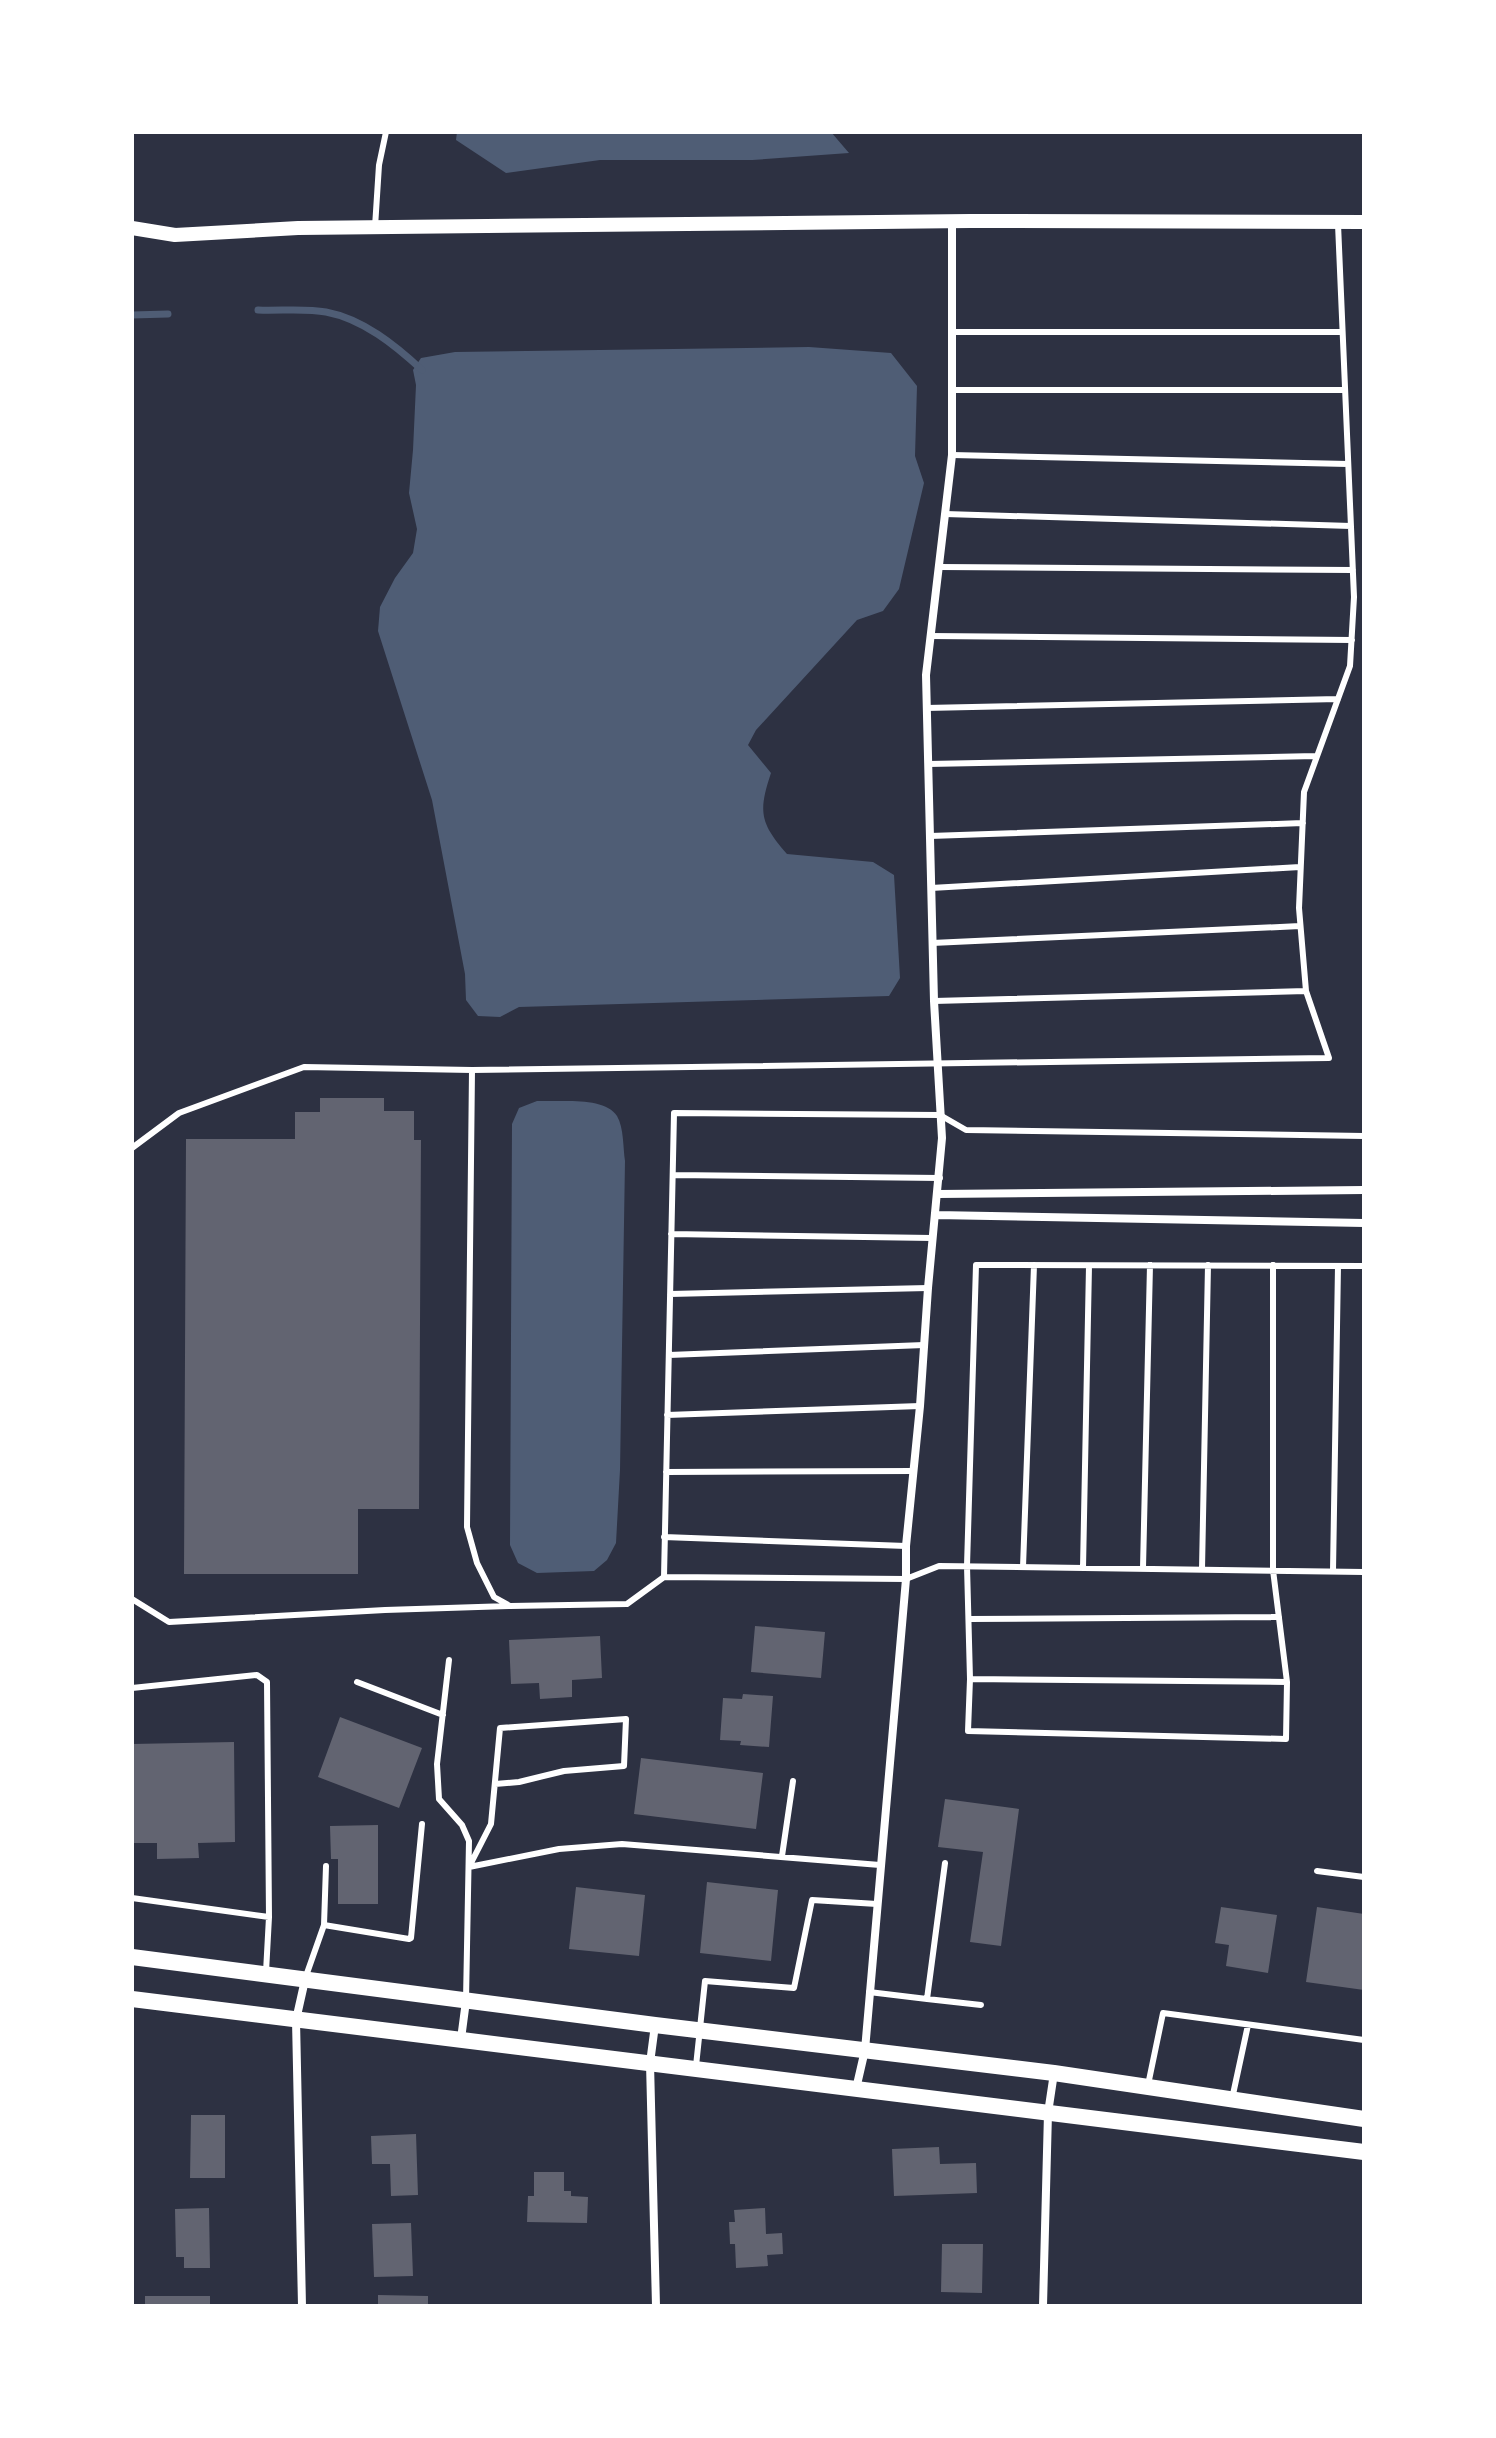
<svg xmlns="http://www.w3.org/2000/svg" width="1496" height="2438" viewBox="0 0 1496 2438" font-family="Inter,sans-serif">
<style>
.water{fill:#4f5d75}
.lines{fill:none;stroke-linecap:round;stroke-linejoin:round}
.stream{stroke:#4f5d75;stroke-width:7}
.building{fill:#626471}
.service{stroke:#fff;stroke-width:6}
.minor{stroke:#fff;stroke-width:8}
.tertiary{stroke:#fff;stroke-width:14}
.secondary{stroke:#fff;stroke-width:16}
</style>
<rect width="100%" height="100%" fill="#2d3142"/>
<!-- water -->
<path class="water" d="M457,132H831L849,153L752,160H600L506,173L456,140Z
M809,347L891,353L917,386L915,456L924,483L899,589L883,611L857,620L756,730L748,745L771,773C758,812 760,823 787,854L873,862L894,875L900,978L889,996L519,1007L500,1017L478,1016L466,1000L465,974L432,800L378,631L380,607L395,578L413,553L417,529L409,493L413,450L416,385L413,370L421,358L455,352Z
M537,1101C559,1102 605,1096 617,1116C624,1128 623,1148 625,1161L620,1470L616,1543L607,1560L594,1571L537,1573L518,1563L510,1545L512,1124L519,1108Z"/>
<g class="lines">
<!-- stream -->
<path class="stream" d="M258,310C280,311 305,308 326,312C363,319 395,345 422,370
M132,315L168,314"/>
</g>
<!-- building -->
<path class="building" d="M320,1098H384V1111H414V1140H421L419,1509H358V1574H184L186,1139H295V1112H320Z
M755,1626L825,1632L821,1678L751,1672Z
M600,1636L602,1678L572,1680V1697L540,1699L539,1683L511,1684L509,1640Z
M743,1694L773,1696L769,1747L740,1745L741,1741L720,1740L723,1698L742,1699Z
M340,1717L422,1748L399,1808L318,1777Z
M234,1742L235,1842L198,1843L199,1858L157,1859V1843H132V1744Z
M641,1758L763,1773L756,1829L634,1814Z
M945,1799L1019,1809L1001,1946L970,1942L983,1852L938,1847Z
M378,1825V1904H338V1859H331L330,1826Z
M707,1882L778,1890L771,1961L700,1953Z
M576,1887L645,1895L639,1956L569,1949Z
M1221,1907L1277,1915L1268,1973L1226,1966L1229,1945L1215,1943Z
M1317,1907L1364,1914V1990L1306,1982Z
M191,2115H225V2178H190Z
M416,2134L418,2195L391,2196L390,2164H372L371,2136Z
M939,2147L940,2164L976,2163L977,2193L894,2196L892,2149Z
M534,2172H564V2191H571V2196L588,2197L587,2223L527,2222L528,2196H534Z
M209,2208L210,2268H184V2257H176L175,2209Z
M765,2208L766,2234L782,2233L783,2254L767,2255L768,2266L736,2268L735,2244H730L729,2222H735L734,2210Z
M411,2223L413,2276L374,2277L372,2224Z
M942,2244H983L982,2293L941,2292Z
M378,2295L428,2296V2306H378Z
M145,2296H210V2306H145Z"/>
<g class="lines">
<!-- service -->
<path class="service" d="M375,227L379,165L386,132
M952,332H1342
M952,390H1345
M952,455L1348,464
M945,514L1351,526
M939,567L1353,570
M930,636L1352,640
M926,708L1338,699
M928,764L1316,756
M930,836L1303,823
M931,888L1300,867
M932,943L1300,926
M934,1001L1306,991
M472,1070L467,1527L477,1563L494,1597L510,1606L627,1604L664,1577
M1364,1136L966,1130L940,1115L674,1113L664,1577L906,1579L939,1566L1364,1572
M132,1148L179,1113L304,1067L472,1070L1329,1058L1306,991L1299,908L1304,792L1350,666L1354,597L1338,224
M673,1175L940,1178
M671,1234L932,1238
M1273,1265V1570L1287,1682L1286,1739L968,1731L970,1679L967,1566L976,1265L1364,1266
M670,1294L928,1288
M669,1355L924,1345
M667,1415L920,1406
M666,1472L914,1471
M664,1537L906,1546
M1023,1567L1034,1265
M1083,1568L1089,1266
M1143,1568L1150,1265
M1202,1569L1208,1265
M1333,1571L1338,1266
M132,1599L169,1622L385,1610L509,1606
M969,1619L1279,1617
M449,1660L437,1764L439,1799L462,1825L469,1841L466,2000
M970,1679L1287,1682
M357,1682L443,1715
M132,1688L257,1675L267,1682L269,1917L266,1972
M782,1856L793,1781
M469,1867L491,1824L500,1728L626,1719L624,1766L564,1771L519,1782L495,1784
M469,1867L559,1849L622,1844L880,1865
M1317,1871L1364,1877
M132,1898L269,1917
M324,1925L326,1866
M306,1976L324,1925L409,1939L411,1938L422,1824
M869,1992L927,1999L945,1863
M927,1999L981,2005
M696,2066L705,1981L794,1988L812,1900L877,1904
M1148,2085L1163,2013L1364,2040
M1232,2099L1248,2025"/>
<!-- minor -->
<path class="minor" d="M938,1194L1364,1190
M936,1215L1364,1223
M655,2025L650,2063L656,2306
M461,2039L466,2001
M856,2089L865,2050L906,1579V1546L920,1406L928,1288L942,1138L934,1001L926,675L952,455V221
M302,2306L296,2020L305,1980
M1043,2306L1048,2113L1054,2073"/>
<!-- tertiary -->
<path class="tertiary" d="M132,228L175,235L298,228L970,221L1364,222"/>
<!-- secondary -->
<path class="secondary" d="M132,1957L655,2025L1054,2073L1364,2119
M132,1999L1364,2152"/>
</g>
<!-- border -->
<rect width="1496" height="2438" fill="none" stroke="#ffffff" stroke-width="268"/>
</svg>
